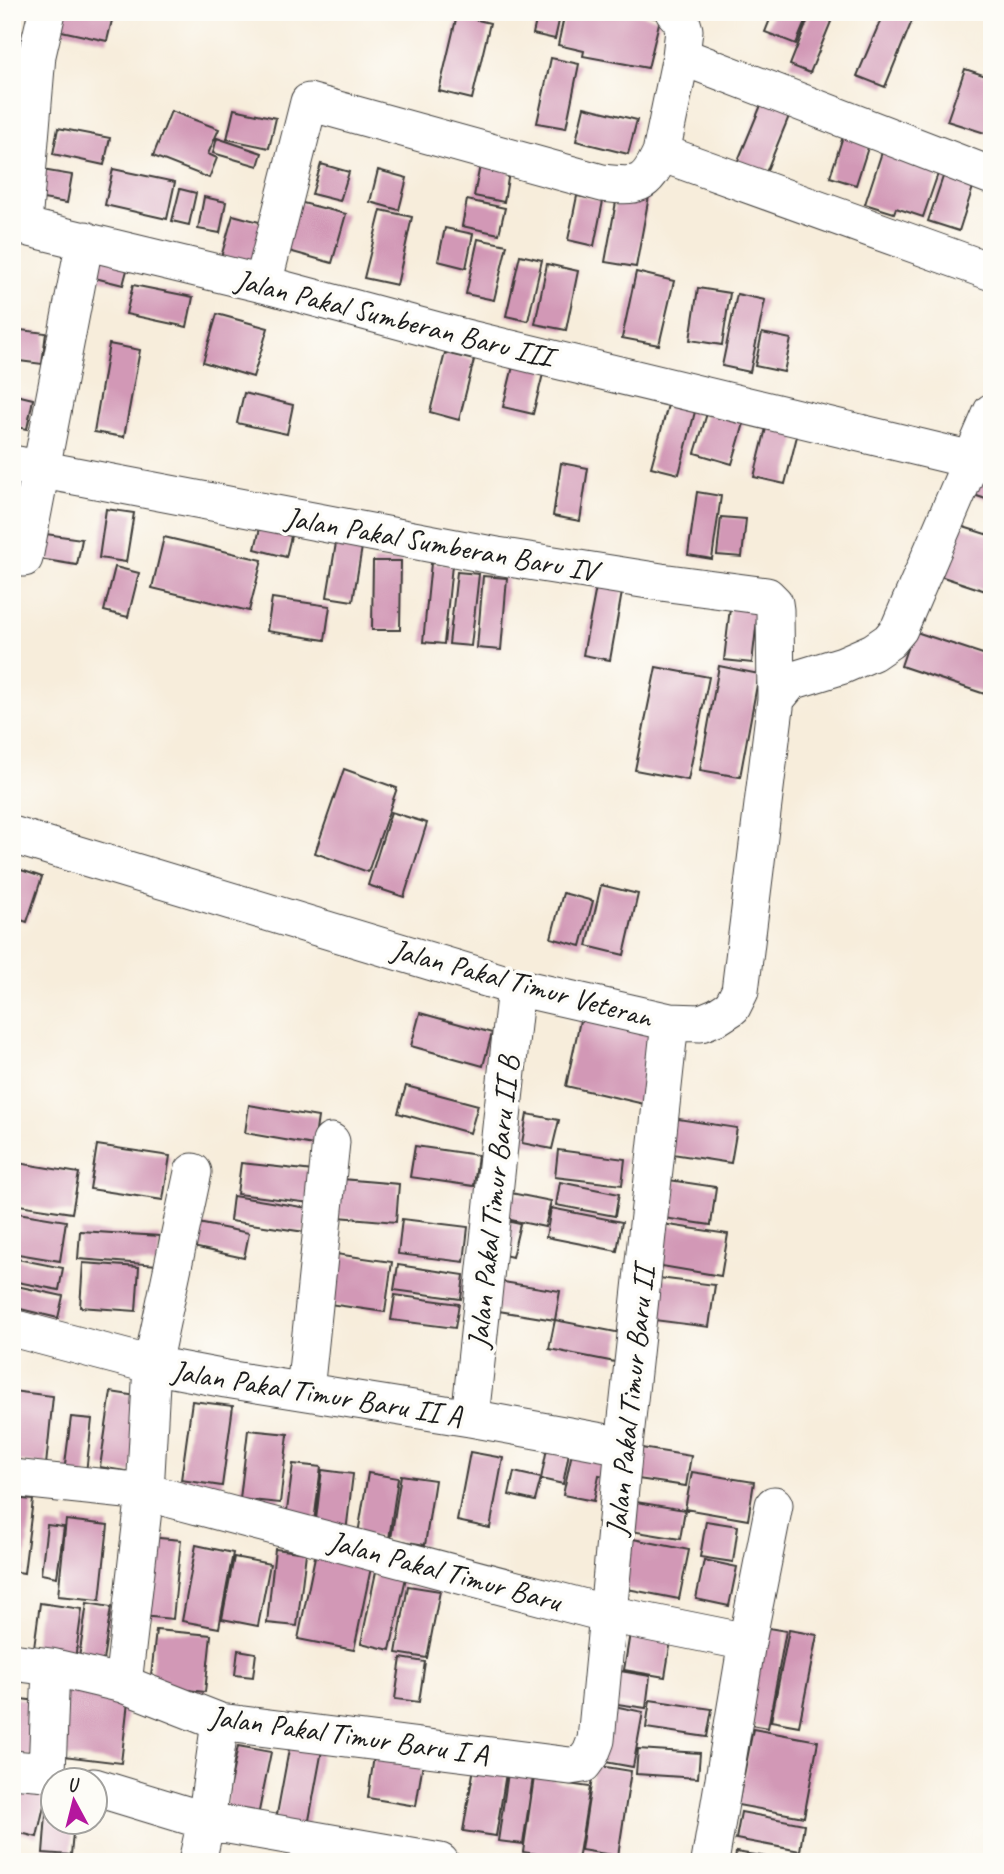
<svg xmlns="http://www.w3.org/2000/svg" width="1004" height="1874" viewBox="0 0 1004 1874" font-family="Caveat,sans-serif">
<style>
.building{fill:#d298b6}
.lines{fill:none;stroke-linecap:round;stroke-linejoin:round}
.minor-casing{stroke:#3d3b39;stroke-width:39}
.minor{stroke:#fff;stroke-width:37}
.labels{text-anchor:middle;stroke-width:7;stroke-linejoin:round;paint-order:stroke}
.street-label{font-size:30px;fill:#1c1c1c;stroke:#fdfcf7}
</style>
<rect width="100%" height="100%" fill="#fdfcf7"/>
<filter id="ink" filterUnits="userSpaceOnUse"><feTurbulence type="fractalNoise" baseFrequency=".0143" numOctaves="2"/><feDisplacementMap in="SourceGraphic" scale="14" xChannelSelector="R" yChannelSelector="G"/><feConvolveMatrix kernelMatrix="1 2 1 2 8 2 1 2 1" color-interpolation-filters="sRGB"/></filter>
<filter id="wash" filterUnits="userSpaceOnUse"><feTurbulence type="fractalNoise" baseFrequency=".00686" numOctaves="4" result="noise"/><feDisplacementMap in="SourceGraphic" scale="28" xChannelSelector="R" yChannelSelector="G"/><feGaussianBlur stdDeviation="1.57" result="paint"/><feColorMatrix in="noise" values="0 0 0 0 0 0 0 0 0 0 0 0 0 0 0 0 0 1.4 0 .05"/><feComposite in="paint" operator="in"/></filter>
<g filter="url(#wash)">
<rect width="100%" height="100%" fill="#f7eddb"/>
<g id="blocks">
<!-- building -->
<path class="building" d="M61,12H116L115,17L113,16L107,41L57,30Z
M538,12H561L555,39L533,34Z
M565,12H629L660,19L648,68L583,56L584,51L558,45Z
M773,12H809L796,44L765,32Z
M811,12H835L810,73L790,65Z
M884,12H904L914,16L885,87L857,76Z
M457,15L490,23L472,99L439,91Z
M551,58L579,64L566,128L537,123Z
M965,69L992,78V122L988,134L947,121Z
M766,93L794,104L765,175L737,163Z
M584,107L637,120L628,154L576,141Z
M234,109L276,118L269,148L227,139Z
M171,111L219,129L208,154L217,158L209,178L153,156Z
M846,127L872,135L856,185L830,177Z
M58,128L110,138L104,165L53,154Z
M217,138L262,153L258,166L213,153Z
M884,146L941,165L923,217L896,208L894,213L865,204Z
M482,155L511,161L504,202L474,196Z
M321,164L349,172L340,201L312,194Z
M113,169L175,182L167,219L105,205Z
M42,170L72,175L67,203L37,198Z
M378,170L407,178L399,210L370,202Z
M945,171L975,181L959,231L928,221Z
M180,189L196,193L189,225L172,221Z
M618,191L649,196L636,267L605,262Z
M577,196L603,201L594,246L568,240Z
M204,197L226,202L220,233L198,229Z
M467,200L505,208L499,234L462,226Z
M295,201L346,214L332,263L282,249Z
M381,210L412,217L397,285L364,278Z
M233,215L263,223L252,265L221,257Z
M445,228L473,234L466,268L438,261Z
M478,239L507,245L494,300L466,294Z
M98,250L130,259L123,285L91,277Z
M520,255L542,260L528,321L506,316Z
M547,264L578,271L566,330L535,324Z
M636,272L674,281L659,345L622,338Z
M133,285L193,297L187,327L126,314Z
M698,288L730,293L722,345L690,340Z
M737,294L765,300L750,372L722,366Z
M217,314L268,328L253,377L203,362Z
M12,329L46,333L42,364L12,360Z
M762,333L791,339L784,372L755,366Z
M109,344L140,350L124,437L94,432Z
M445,353L474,360L459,420L430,412Z
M516,354L546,362L533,414L503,407Z
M244,393L293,405L287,434L237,423Z
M12,394L33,399L27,429L12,426Z
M671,394L698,400L679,474L651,467Z
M708,410L745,420L732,464L695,453Z
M770,412L801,420L785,484L754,477Z
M561,463L588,468L580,521L553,516Z
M974,464L992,470V501L965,492Z
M697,492L721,496L712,559L688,555Z
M106,509L134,513L126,562L99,558Z
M721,517L746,519L742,557L717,555Z
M957,525L992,536V593L940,576Z
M260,528L291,536L286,557L255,549Z
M31,532L82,539L77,565L27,557Z
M164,537L262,560L249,611L152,588Z
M336,543L362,547L353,601L327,597Z
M373,561H401L400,630H372Z
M431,563L452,565L444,644L423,642Z
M115,567L139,573L128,617L104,611Z
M457,572L479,574L471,646L449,644Z
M483,576L507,578L501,650L477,648Z
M598,577L624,581L610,660L583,655Z
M272,598L330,606L325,640L267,631Z
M731,599L759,602L752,663L724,660Z
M913,631L992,657L991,696L901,666Z
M719,666L759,674L740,777L700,770Z
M656,667L709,677L688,780L635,770Z
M344,769L397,788L368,872L315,853Z
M391,812L427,823L404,897L368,885Z
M12,867L42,877L27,922L12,917Z
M601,885L638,894L624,955L587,946Z
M563,893L593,901L581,946L551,938Z
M582,1011L661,1029L644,1104L566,1086Z
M420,1013L492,1033L483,1066L411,1046Z
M406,1086L478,1105L470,1133L398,1113Z
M249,1105L318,1117L314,1145L245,1133Z
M527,1114L559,1120L552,1149L522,1143Z
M672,1118L737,1128L731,1163L666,1153Z
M97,1145L170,1156L163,1200L90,1189Z
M415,1146L478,1155L474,1186L410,1177Z
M558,1150L625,1159L622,1185L555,1177Z
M12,1162L79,1173L72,1213L12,1204Z
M241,1163L313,1171L310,1203L237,1194Z
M330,1178L399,1184L396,1222L327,1216Z
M662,1179L716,1187L711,1225L657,1217Z
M560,1182L619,1194L615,1216L556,1205Z
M501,1191L551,1201L545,1227L496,1217Z
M233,1196L308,1208L305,1232L230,1221Z
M551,1208L622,1222L617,1251L546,1237Z
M12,1212L66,1221L60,1261L12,1253Z
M402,1219L468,1227L464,1262L398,1254Z
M496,1219L520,1224L512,1257L488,1251Z
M198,1223L249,1233L244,1258L193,1247Z
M656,1223L728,1234L721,1276L650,1264Z
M80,1231L160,1236L158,1265L78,1259Z
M329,1253L392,1262L385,1312L322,1303Z
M12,1258L63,1268L59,1290L12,1281Z
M83,1263L139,1267L136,1311L80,1307Z
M398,1265L464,1275L461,1299L394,1290Z
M651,1277L715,1285L709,1327L646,1319Z
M497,1281L560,1291L555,1320L492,1310Z
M12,1285L63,1296L58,1318L12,1307Z
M395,1295L459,1304L455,1328L391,1320Z
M555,1320L621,1333L615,1362L549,1349Z
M12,1391L53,1396L46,1465L12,1461Z
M111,1392L143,1397L131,1472L100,1467Z
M192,1401L233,1406L222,1486L181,1480Z
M71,1417L92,1419L85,1482L63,1480Z
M248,1430L288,1434L280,1503L240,1499Z
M549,1438L571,1442L563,1484L541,1479Z
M629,1446L691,1456L686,1486L624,1477Z
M573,1448L600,1452L614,1478L599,1475L594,1501L563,1495Z
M470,1452L503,1458L490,1528L457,1521Z
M293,1464L321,1467L313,1530L285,1526Z
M322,1470L353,1474L346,1532L315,1528Z
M514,1472L541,1478L535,1501L509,1495Z
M692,1472L754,1482L748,1520L685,1509Z
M368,1473L398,1478L389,1539L358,1534Z
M401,1475L435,1480L425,1545L391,1539Z
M12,1498L33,1500L24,1573L12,1571Z
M624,1500L685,1510L680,1539L619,1529Z
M66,1520L108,1525L100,1600L58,1596Z
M706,1521L738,1526L733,1562L700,1557Z
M47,1525L64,1527L57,1577L41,1574Z
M148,1537L181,1540L173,1619L141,1616Z
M628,1538L689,1550L679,1599L617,1587Z
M196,1545L233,1553L219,1628L182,1621Z
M317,1547L373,1558L354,1650L298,1639Z
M275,1549L306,1553L297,1626L267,1623Z
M234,1557L270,1564L258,1626L222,1619Z
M704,1560L737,1567L729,1606L696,1599Z
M377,1567L407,1573L390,1650L361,1643Z
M408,1586L440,1591L427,1658L396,1653Z
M40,1603L82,1609L75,1660L33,1655Z
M87,1603L111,1607L103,1661L79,1658Z
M632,1621L673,1628L665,1677L624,1670Z
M751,1625L786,1631L768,1728L733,1722Z
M156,1630L211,1635L205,1692L150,1686Z
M789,1630L817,1635L799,1726L771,1721Z
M238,1650L256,1653L253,1677L235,1675Z
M401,1658L425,1662L419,1702L395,1699Z
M608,1669L650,1676L646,1708L603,1702Z
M63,1685L129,1693L121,1763L55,1755Z
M12,1698L46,1702L40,1757L12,1754Z
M650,1700L712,1709L707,1737L646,1728Z
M604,1704L643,1712L633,1767L594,1760Z
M753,1729L818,1741L804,1817L738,1805Z
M376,1742L425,1750L416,1806L368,1798Z
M290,1744L322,1750L307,1831L275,1825Z
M238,1746L271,1752L258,1816L225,1809Z
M638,1749L700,1753L698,1778L636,1774Z
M475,1762L507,1767L496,1836L463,1831Z
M594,1765L631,1771L618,1856L581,1850Z
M535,1771L561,1783L590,1787L578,1860L523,1852Z
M508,1773L533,1777L523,1844L498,1841Z
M15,1782L48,1788L37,1837L12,1831V1795Z
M48,1788L52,1789V1822H74L71,1855L43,1853Z
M741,1812L804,1824L800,1851L736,1839Z
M736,1852L785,1860V1862H735Z"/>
</g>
</g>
<g filter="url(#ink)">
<use href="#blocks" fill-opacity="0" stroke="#3d3b39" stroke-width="2"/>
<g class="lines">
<defs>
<path id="minor" d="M47,12L37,55L24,212L25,224L30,228L263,284L457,336L972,460
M681,56L992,176
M661,153L681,56L684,30L681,20L674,12
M263,284L309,102L602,183C638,187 645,187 661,153L992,272
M12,464L497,556L661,582L767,596L774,603L775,610L776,699L740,991L732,1007L718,1016L701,1023L670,1022L516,987L12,835
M24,558L85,240
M776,699L791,681L843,665L873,652L889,641L899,629L992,412
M12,1328L152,1365L226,1379L470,1418L624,1446
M305,1391L331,1142
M470,1418L516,987
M12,1478L145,1492L608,1614L747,1642
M12,1662L51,1667L123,1684L220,1722L570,1766L583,1764L591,1753L596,1740L624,1446L670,1022
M123,1684L145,1492L152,1365L193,1172
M12,1769L47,1772L51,1667
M94,1787L206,1821L440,1862
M197,1862L206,1821L220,1722
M710,1862L747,1642L774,1505"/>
</defs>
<!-- minor casing -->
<use href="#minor" class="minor-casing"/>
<!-- minor -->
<use href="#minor" class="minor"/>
</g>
</g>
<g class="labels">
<!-- street labels -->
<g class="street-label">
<text transform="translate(394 318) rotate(14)" y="10">Jalan Pakal Sumberan Baru III</text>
<text transform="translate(441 544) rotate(10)" y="10">Jalan Pakal Sumberan Baru IV</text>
<text transform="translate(522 983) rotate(15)" y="10">Jalan Pakal Timur Veteran</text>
<text transform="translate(493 1202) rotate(-84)" y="10">Jalan Pakal Timur Baru II B</text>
<text transform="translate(317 1393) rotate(9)" y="10">Jalan Pakal Timur Baru II A</text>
<text transform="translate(630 1401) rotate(-84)" y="10">Jalan Pakal Timur Baru II</text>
<text transform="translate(445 1571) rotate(15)" y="10">Jalan Pakal Timur Baru</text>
<text transform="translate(349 1735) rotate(8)" y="10">Jalan Pakal Timur Baru I A</text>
</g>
</g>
<!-- margin -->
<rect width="1004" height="1874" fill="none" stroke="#fdfcf7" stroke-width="42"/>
<!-- north arrow -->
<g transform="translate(74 1801) rotate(353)"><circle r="33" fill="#fdfcf7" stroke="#a3a29f" stroke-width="2"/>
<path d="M0-5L12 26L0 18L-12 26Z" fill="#b5179e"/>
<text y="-10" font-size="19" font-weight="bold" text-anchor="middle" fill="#1c1c1c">U</text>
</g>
</svg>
